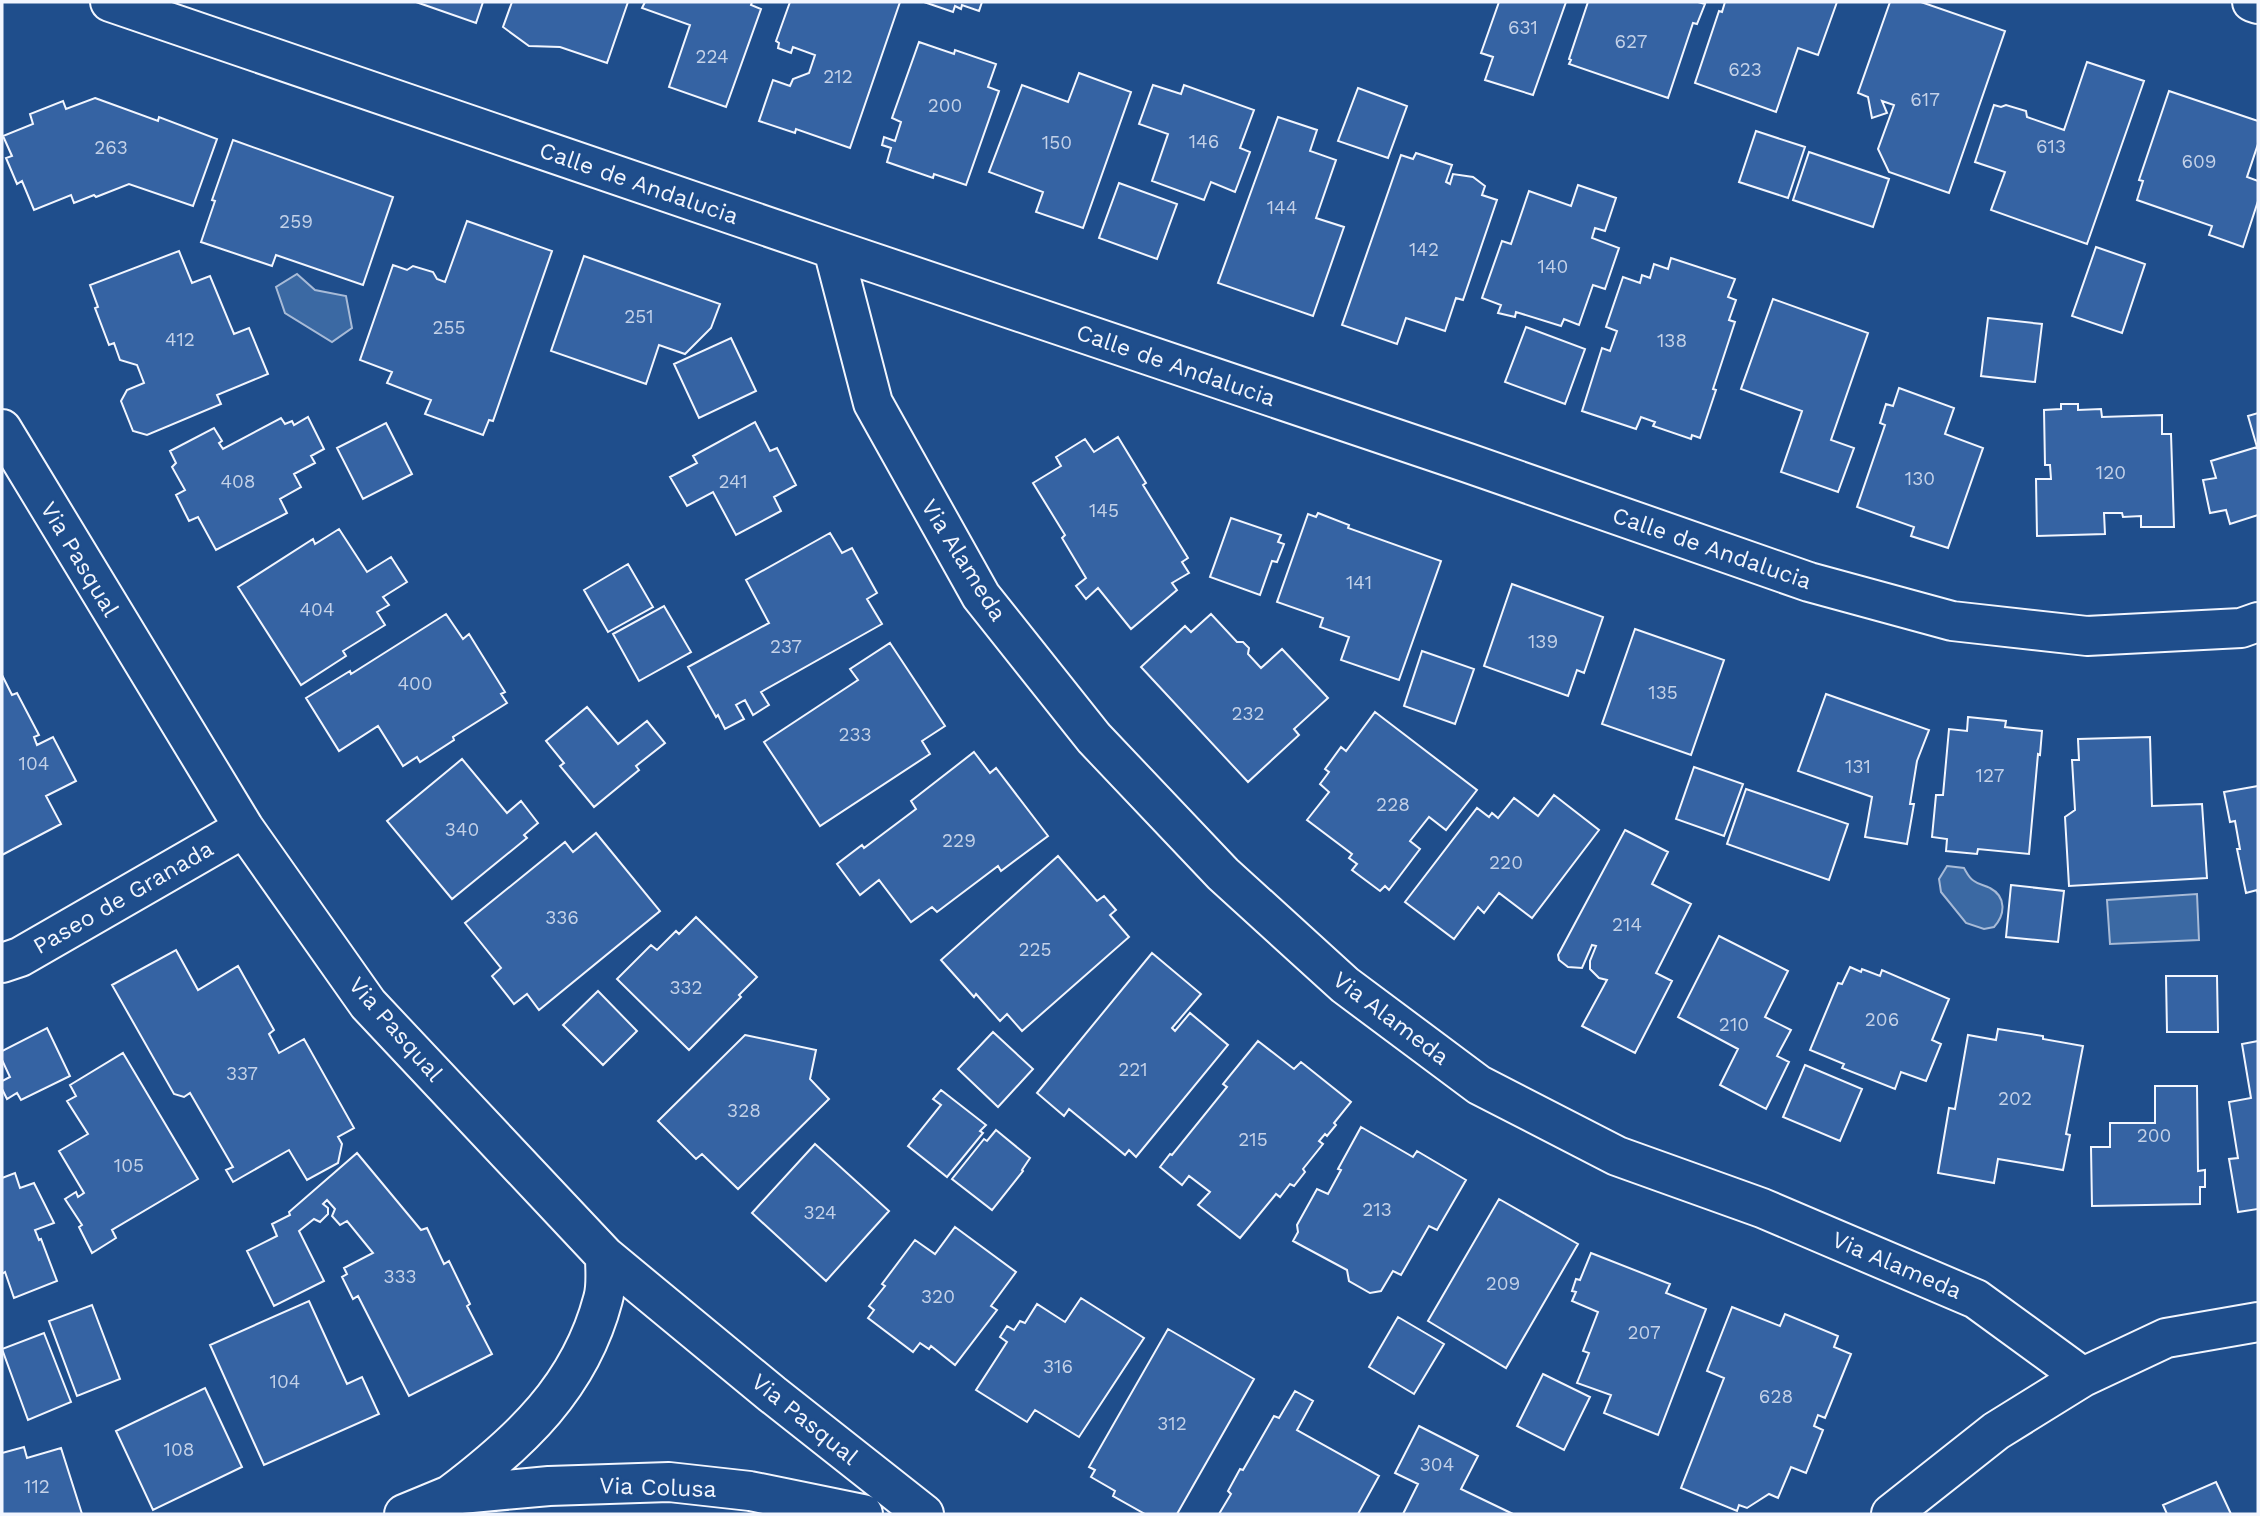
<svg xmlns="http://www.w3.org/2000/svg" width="2260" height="1516" viewBox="0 0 2260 1516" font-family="'Work Sans',sans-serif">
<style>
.water{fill:#3b69a3;stroke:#a8bbd7;stroke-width:2}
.building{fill:#3563a3;stroke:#f2f6ff;stroke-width:2}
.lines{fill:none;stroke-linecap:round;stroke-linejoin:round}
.minor-casing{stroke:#f2f6ff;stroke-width:42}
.minor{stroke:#1f4e8c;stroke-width:38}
.labels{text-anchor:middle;stroke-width:5;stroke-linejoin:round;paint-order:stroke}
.number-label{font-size:19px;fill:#c3d1e8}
.street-label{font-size:23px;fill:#f2f6ff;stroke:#1f4e8c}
</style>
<rect width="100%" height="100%" fill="#1f4e8c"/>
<!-- water -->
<path class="water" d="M297,274L315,290L346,296L352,328L332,342L285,313L276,287Z
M1947,866L1964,868C1967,873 1969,878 1974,881C1979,885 1985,885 1990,888C2007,897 2005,915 1994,927L1984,929L1966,923L1941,892L1939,879Z
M2197,894L2199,940L2110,944L2107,900Z"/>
<!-- building -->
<path class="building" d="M416,2H483L476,23Z
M512,2H628L607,63L560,47L529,46L503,27Z
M645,2H752L751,5L761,9L726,107L669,87L690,25L642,8Z
M790,2H900L850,148L796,129L795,133L759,121L773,80L790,86L793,79L809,73L815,55L793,47L791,53L778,48L779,43L776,41Z
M924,2H982L979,11L962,5L961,9L955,6L953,12Z
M1499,2H1566L1533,95L1485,80L1493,57L1481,53Z
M1588,2H1698L1705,4L1697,24L1693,23L1668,98L1569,64L1571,60L1569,59Z
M1725,2H1837L1818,55L1798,48L1776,112L1695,83L1719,11L1722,12Z
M1890,2H1921L2005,31L1949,193L1889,172L1878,149L1894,105L1882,101L1887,113L1872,118L1868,97L1858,93Z
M919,42L954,54L955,50L996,64L988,87L999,91L966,185L934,174L933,178L887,162L891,148L882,145L884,137L895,141L901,122L892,118Z
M2087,62L2144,81L2087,244L1991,210L2005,172L1975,162L1994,105L2001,107L2006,105L2026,111L2027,117L2064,130Z
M1079,73L1131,92L1083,228L1036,212L1043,192L989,172L1022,85L1068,102Z
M1153,85L1181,94L1184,85L1254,110L1240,148L1250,152L1235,192L1211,182L1204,200L1152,181L1168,134L1139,124Z
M1358,88L1407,106L1388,158L1338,141Z
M2169,91L2258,121V144L2247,177L2258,181V201L2243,247L2209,235L2212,226L2137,200L2143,181L2139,180Z
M95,98L158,121L159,117L217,139L193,206L129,184L96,197L94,195L74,203L71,195L34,210L22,181L17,184L6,158L12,156L3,136L33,124L30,114L63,101L66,109Z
M1278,117L1317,130L1310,151L1336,160L1316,218L1344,227L1313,316L1218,283Z
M1756,131L1805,147L1788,198L1739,182Z
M233,140L393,197L363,285L276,255L272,266L201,242L215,201L212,200Z
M1809,152L1889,179L1873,227L1793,200Z
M1416,153L1452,165L1446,182L1450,184L1453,174L1473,177L1485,186L1482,195L1497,200L1463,300L1456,298L1445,331L1406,318L1397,344L1342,325L1401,155L1413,159Z
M1119,183L1177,204L1157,259L1099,238Z
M1578,185L1616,198L1605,231L1595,228L1592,238L1619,248L1605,289L1593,285L1579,325L1564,319L1561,326L1516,312L1515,317L1498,313L1501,305L1482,298L1502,241L1511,244L1529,191L1571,206Z
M467,221L552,251L493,421L489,420L483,435L425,414L431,400L387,383L392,372L360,360L393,265L407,270L413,266L433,272L437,279L445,282Z
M2096,247L2145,264L2122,333L2072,316Z
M179,251L192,283L210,276L234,334L249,328L268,374L217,395L221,404L147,435L133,431L121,401L127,390L144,383L137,365L120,360L114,343L109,345L95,308L98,307L90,285Z
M584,256L720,304L711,328L685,354L659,345L646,384L551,351Z
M1671,258L1735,279L1728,297L1736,300L1729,320L1735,322L1713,389L1716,390L1700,438L1692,435L1691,439L1653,426L1655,422L1641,417L1636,429L1582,411L1602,348L1610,351L1617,331L1606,327L1623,277L1640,283L1642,275L1650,278L1654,264L1668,269Z
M1773,299L1868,333L1831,440L1854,448L1838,492L1781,472L1802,411L1741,389Z
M1988,318L2042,324L2035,382L1981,376Z
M1526,327L1585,349L1565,404L1505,382Z
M731,338L756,391L699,418L674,364Z
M1899,388L1954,408L1945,434L1983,448L1948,548L1911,536L1914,527L1857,507L1885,425L1880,423L1886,404L1893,406Z
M2061,404H2078V410L2101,409L2102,417L2162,415V434H2171L2174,527H2141V516L2123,517L2122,513H2104L2105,534L2037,536L2036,479H2051L2050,465H2045L2044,410L2061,409Z
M2258,413V515L2230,524L2226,510L2210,513L2203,480L2216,478L2211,461L2257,447L2248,416Z
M308,417L324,449L311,456L315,463L294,474L301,487L280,499L287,513L216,550L198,517L189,521L176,495L185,490L172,467L176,463L170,451L214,428L222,441L219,443L223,449L281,418L285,424L292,421L294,425Z
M755,422L770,451L777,448L796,485L774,497L781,511L736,535L713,492L687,506L670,477L697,463L693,456Z
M386,423L412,474L363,499L337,448Z
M1118,437L1146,483L1143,485L1188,558L1182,562L1189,573L1172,583L1177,590L1131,629L1098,588L1086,599L1076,586L1086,578L1062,538L1065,535L1033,483L1061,466L1056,457L1085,439L1094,452Z
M1318,513L1349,525L1348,528L1441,561L1399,680L1341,660L1349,637L1320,627L1323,618L1277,602L1308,514L1316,517Z
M1231,518L1281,535L1278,542L1284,544L1277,562L1272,561L1260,595L1210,577Z
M339,529L367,572L391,557L407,582L383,597L389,605L377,612L385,625L343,651L346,656L301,685L238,587L313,539L315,544Z
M830,533L842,553L852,548L877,593L867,599L882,624L761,692L769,705L753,715L745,700L736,705L744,719L725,729L718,715L716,717L688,667L769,623L746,580Z
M628,564L653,607L608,632L584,590Z
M1512,584L1603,617L1584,673L1577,670L1568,696L1484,666Z
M664,606L691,652L639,681L613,634Z
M446,614L463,639L469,634L505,692L501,694L507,703L453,737L454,740L420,762L417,757L403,766L378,726L339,751L306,698L350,671L351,674Z
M1211,614L1237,642H1243L1249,648L1248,654L1261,668L1282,649L1328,698L1294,729L1299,735L1248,782L1141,667L1185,626L1191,632Z
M1635,629L1724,660L1691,755L1602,724Z
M890,643L945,726L922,741L930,754L820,826L764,742L858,680L850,669Z
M1422,651L1474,669L1455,724L1404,706Z
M2,675L12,695L17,693L39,735L34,737L37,745L53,737L76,781L46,796L61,824L2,855Z
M1826,694L1929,730L1917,761L1910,804H1914L1907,844L1865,837L1872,797L1798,771Z
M587,707L618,744L647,721L665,743L636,766L639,770L594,807L560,766L564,763L546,741Z
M1375,712L1477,790L1446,830L1429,817L1410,841L1420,849L1389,890L1385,886L1380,891L1352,870L1357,864L1349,858L1352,854L1307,820L1329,792L1320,784L1329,772L1325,769L1341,747L1346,751Z
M1968,717L2006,721L2005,727L2042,731L2040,755L2038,754L2029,854L1978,849L1977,854L1946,851L1947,839L1932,837L1936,795H1943L1949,729L1967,731Z
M2150,737L2152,806L2202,804L2207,878L2069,886L2065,817L2075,810L2072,760H2079L2078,739Z
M974,752L990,773L996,768L1048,836L1001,871L998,866L937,912L932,907L911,922L879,880L860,895L837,864L862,845L864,848L916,809L911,801Z
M462,759L507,813L521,801L538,823L524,835L527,838L452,899L387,821Z
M1694,767L1743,784L1724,836L1676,819Z
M2258,786V894L2257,890L2246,893L2237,849H2240L2235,821L2230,822L2224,792Z
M1746,789L1848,824L1829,880L1727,844Z
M1554,795L1599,830L1532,918L1499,893L1484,913L1478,907L1454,939L1405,902L1477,808L1489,817L1492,813L1498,818L1514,798L1538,816Z
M1625,830L1668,852L1652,884L1691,904L1656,973L1672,981L1635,1053L1582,1026L1607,980L1599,978L1590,969V961L1596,946L1592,945L1582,968L1568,967L1559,960L1558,955Z
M596,833L660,911L539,1010L527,994L514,1004L492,976L501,968L465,923L565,842L573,852Z
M1058,856L1097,901L1104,896L1116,910L1110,915L1129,937L1022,1031L1007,1014L1000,1021L976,994L974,997L941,960Z
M2011,885L2064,891L2058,942L2006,937Z
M696,917L757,977L739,995L741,997L689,1050L617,979L651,945L657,950L676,931L679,934Z
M1719,936L1788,971L1765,1017L1791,1030L1777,1056L1789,1062L1766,1109L1720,1085L1738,1049L1678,1017Z
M176,950L198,990L238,966L274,1030L269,1034L279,1053L304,1039L354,1128L338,1137L342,1144L338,1163L307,1180L289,1150L233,1182L226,1170L233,1167L190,1093L184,1097L174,1094L112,985Z
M1152,953L1201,994L1172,1028L1175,1031L1190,1013L1228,1045L1136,1157L1129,1150L1125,1155L1069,1109L1064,1116L1037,1093Z
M1850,967L1861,972L1862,969L1880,976L1882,970L1949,999L1932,1040L1941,1044L1926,1081L1901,1072L1895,1089L1842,1068L1844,1064L1810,1050L1838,983L1842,984Z
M2166,976H2217L2218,1032H2167Z
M598,991L637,1031L603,1065L563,1025Z
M47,1028L70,1076L21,1100L17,1093L7,1099L2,1089V1081L10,1077L2,1060V1051Z
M1998,1029L2043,1036V1039L2083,1046L2066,1134L2070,1135L2063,1170L1998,1159L1994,1183L1938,1173L1949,1108L1955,1109L1968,1035L1996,1040Z
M993,1032L1033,1069L998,1107L958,1069Z
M745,1035L816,1050L810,1079L829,1099L738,1189L702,1154L696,1159L658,1121Z
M1258,1041L1294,1069L1301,1062L1351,1102L1334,1123L1336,1125L1327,1136L1325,1134L1319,1141L1323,1144L1303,1169L1305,1172L1294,1186L1290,1184L1280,1197L1276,1194L1240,1238L1198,1205L1210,1192L1189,1176L1182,1185L1160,1167L1170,1154L1172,1155L1227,1087L1223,1084Z
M2258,1041V1209L2238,1212L2229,1159L2238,1158L2229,1102L2251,1098L2242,1044Z
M123,1053L198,1179L112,1230L116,1238L92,1253L79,1227L82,1225L65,1199L76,1192L78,1197L84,1193L59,1151L88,1134L67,1101L76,1096L70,1085Z
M1805,1065L1862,1089L1840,1141L1783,1117Z
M2155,1086H2197L2198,1171L2205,1170V1187H2200V1204L2092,1206L2091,1147H2110V1123H2155Z
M941,1090L986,1125L980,1131L983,1133L947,1177L908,1146L941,1105L933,1099Z
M1361,1127L1413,1157L1417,1151L1466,1180L1437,1230L1429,1226L1401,1275L1393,1271L1381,1291L1370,1293L1349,1281L1347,1270L1293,1241L1298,1232L1297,1225L1317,1189L1328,1194L1341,1170L1338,1169Z
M996,1130L1030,1158L1022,1170L1023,1171L992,1210L952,1179L984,1139L987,1141Z
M815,1144L889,1211L826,1281L752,1213Z
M357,1153L421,1230L427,1228L444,1264L449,1261L470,1304L467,1306L492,1354L409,1396L358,1296L353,1299L342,1277L347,1274L344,1268L373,1253L347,1221L340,1225L332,1216L335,1209L327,1200L323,1204L328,1208V1214L320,1222L314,1219L299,1231L324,1281L274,1306L247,1251L277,1236L272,1224L290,1215L289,1212Z
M15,1173L20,1188L34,1183L54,1223L35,1230L39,1240L41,1239L57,1281L14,1298L5,1272L2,1274V1178Z
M1499,1199L1578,1244L1506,1368L1428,1321Z
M955,1227L1016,1272L991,1306L997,1310L955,1365L931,1346L929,1349L920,1343L913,1352L868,1318L874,1310L869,1306L885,1286L882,1284L915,1240L935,1254Z
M1591,1253L1670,1284L1666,1293L1706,1309L1658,1435L1604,1413L1611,1395L1577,1383L1589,1353L1583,1351L1598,1312L1572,1301L1576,1292L1572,1291L1576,1279L1580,1280Z
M1081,1298L1144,1338L1079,1437L1035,1410L1027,1422L976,1390L1007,1342L1000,1337L1007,1326L1014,1330L1020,1321L1025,1323L1037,1304L1065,1322Z
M309,1301L347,1384L362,1377L379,1414L264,1465L210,1345Z
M92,1305L120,1379L77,1396L49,1321Z
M1732,1307L1780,1326L1785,1314L1838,1336L1834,1347L1851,1354L1825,1418L1818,1415L1814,1426L1823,1430L1806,1473L1791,1467L1778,1498L1769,1494L1747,1508L1739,1505L1737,1511L1681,1488L1724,1378L1707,1371Z
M1398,1317L1444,1344L1414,1394L1369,1367Z
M1168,1329L1254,1379L1177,1514H1145L1113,1496L1115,1491L1091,1477L1095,1470L1089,1467Z
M44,1333L71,1402L28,1420L2,1349Z
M1543,1374L1590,1397L1564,1450L1517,1426Z
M205,1388L242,1467L153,1510L116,1431Z
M1295,1391L1313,1401L1297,1430L1379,1476L1358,1514H1219L1231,1494L1228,1491L1240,1469L1243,1470L1274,1416L1279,1418Z
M1419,1426L1478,1456L1461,1489L1513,1514H1403L1418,1484L1395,1473Z
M24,1447L27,1458L61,1448L82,1514H2V1453Z
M2216,1482L2231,1514H2167L2163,1505Z"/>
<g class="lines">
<defs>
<path id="minor" d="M110,2L833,249L1468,463L1809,582L1952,621L2087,636L2241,628L2258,622
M2252,2L2258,4
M833,249L873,403L981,596L1094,738L1223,874L1345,985L1479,1085L1617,1156L1762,1208L1976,1299L2083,1377
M2,429L244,828L368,1004L605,1256L772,1394L924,1514
M2,963L20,957L244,828
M450,1495C520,1442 580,1387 603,1299C607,1286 605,1269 605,1256
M404,1514L450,1495L549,1486L669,1482L750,1491L863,1514
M1891,1514L1996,1431L2083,1377L2166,1338L2258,1322"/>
</defs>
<!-- minor casing -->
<use href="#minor" class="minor-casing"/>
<!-- minor -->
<use href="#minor" class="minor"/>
</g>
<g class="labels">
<!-- number labels -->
<g class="number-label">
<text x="1523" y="34">631</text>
<text x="1631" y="48">627</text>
<text x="712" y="63">224</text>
<text x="1745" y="76">623</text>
<text x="838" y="83">212</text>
<text x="1925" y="106">617</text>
<text x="945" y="112">200</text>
<text x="1204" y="148">146</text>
<text x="1057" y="149">150</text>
<text x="2051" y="153">613</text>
<text x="111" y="154">263</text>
<text x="2199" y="168">609</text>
<text x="1282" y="214">144</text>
<text x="296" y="228">259</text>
<text x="1424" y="256">142</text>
<text x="1553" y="273">140</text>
<text x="639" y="323">251</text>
<text x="449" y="334">255</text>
<text x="180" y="346">412</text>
<text x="1672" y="347">138</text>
<text x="2111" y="479">120</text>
<text x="1920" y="485">130</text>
<text x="238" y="488">408</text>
<text x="733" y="488">241</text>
<text x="1104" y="517">145</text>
<text x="1359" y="589">141</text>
<text x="317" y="616">404</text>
<text x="1543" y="648">139</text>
<text x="786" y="653">237</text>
<text x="415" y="690">400</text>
<text x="1663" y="699">135</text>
<text x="1248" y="720">232</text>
<text x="855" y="741">233</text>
<text x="34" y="770">104</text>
<text x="1858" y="773">131</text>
<text x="1990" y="782">127</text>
<text x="1393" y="811">228</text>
<text x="462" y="836">340</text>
<text x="959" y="847">229</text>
<text x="1506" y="869">220</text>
<text x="562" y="924">336</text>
<text x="1627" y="931">214</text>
<text x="1035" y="956">225</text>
<text x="686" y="994">332</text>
<text x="1882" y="1026">206</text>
<text x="1734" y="1031">210</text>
<text x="1133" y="1076">221</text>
<text x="242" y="1080">337</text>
<text x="2015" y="1105">202</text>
<text x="744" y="1117">328</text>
<text x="2154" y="1142">200</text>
<text x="1253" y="1146">215</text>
<text x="129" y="1172">105</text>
<text x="1377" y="1216">213</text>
<text x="820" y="1219">324</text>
<text x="400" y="1283">333</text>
<text x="1503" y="1290">209</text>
<text x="938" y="1303">320</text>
<text x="1644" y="1339">207</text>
<text x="1058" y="1373">316</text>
<text x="285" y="1388">104</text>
<text x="1776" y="1403">628</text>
<text x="1172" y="1430">312</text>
<text x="179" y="1456">108</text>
<text x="1437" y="1471">304</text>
<text x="37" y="1493">112</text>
</g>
<!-- street labels -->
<g class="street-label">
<text transform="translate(639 183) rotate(19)" y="8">Calle de Andalucia</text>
<text transform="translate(1176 365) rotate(19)" y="8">Calle de Andalucia</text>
<text transform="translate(1712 548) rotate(19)" y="8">Calle de Andalucia</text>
<text transform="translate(80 559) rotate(59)" y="8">Via Pasqual</text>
<text transform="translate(964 560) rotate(58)" y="8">Via Alameda</text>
<text transform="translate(123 897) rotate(-30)" y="8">Paseo de Granada</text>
<text transform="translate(1391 1018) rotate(37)" y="8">Via Alameda</text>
<text transform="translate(396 1029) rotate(49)" y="8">Via Pasqual</text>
<text transform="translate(1897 1265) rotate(23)" y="8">Via Alameda</text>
<text transform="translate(805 1419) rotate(39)" y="8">Via Pasqual</text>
<text transform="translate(658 1487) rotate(2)" y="8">Via Colusa</text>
</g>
</g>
<!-- border -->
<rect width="2260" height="1516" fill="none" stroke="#f2f6ff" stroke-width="7"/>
</svg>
